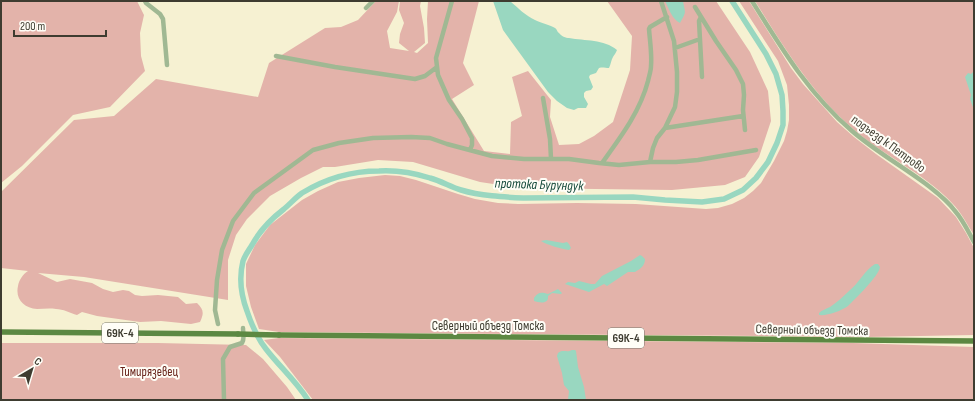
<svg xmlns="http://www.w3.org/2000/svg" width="975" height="401" viewBox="0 0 975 401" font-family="'Sofia Sans Condensed',sans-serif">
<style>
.green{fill:#e3b3aa}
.water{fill:#99d7c0}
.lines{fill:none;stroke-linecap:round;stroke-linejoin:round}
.river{stroke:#99d7c0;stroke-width:5.5}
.minor{stroke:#a0b893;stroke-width:4.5}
.major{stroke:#5c8842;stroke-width:5.5}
.major-bridge{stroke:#5c8842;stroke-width:5.5}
.labels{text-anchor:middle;stroke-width:4;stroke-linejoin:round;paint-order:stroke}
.shield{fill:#fffef7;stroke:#78766c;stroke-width:1}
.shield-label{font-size:12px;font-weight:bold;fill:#3e3c30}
.street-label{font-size:13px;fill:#3e3c30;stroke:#fffef7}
.park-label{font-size:13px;fill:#672219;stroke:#fffef7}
.water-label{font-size:14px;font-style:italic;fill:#15493a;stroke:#fffef7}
</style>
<rect width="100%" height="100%" fill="#f6f1d2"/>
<!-- green -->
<path class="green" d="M1,1H137L144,15L140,33L141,56L145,71L110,107L73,115L22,166L1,183Z
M376,1H399L397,12L387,31L390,48L409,51L399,43L400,34L404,23L399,10L400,1H421L420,6L424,28L425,43L414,52L417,53L428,43L427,19L428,1H479L463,63L474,85L452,99L484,151L510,154L511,122L522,116L512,77L528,71L551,100L550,117L559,145L579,144L594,136L613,122L630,70L632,36L607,1H716L750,52L768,91L771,121L759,157L745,177L725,185L672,190L519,188L480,182L413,162L378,160L335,167H323L301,178L270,196L247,219L236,235L228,260V300L84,277L38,273L57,282L70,279L92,283L103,289L113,292L123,290L129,291L135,295L142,296L158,295L178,297L186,304L197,303C204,310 204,313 200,322L191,324L161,321L140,322L97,316L82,312L77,315C70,313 63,309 56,309C49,308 43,309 37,309C24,308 15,299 18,286C19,280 23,274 28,271L1,268V192L74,120L114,116L156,79L258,97L269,63L325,28L341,27L358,20Z
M739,1H749L791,68L803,84L837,122L854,137L876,154L938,198L956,217L966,233L974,248V335L867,337L279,332L259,329L251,307L246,286V264L255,245L270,225L302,200L318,191L338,182L359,178L385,175L400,176L416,180L458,194L475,199L498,203L518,204L577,203L636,204L706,209L718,208L732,204L744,198L753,191L761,183L774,161L784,141L787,131L789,120V105L787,85L778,61Z
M755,1H974V235C967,224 961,212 952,203C923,172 883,156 852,128C811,92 784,47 755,1Z
M279,338L853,343L974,347V400H313L280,357L264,340Z
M1,343H158L246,345L263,359L287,387L296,400H1Z"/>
<!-- water -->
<path class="water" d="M493,1H510C518,8 526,16 535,20C540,23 551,25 555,28C557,29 557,32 559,33C561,36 566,38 569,38C585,41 604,39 617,50C616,53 614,55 613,57C611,60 611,64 609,68C605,68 603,67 599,68L596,73L590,75L589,77L593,87L591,90L586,91L584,93V97L588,104L586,108H578L574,110L567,108L557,101L548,92L503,30Z
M665,1H683C685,13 687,11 680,23C672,19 669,9 665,1Z
M974,71V110L970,99L971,95L965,77L968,73L971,74Z
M546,240L563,243L567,242L569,244L571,248L569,250C562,249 547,245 541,241Z
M640,255L642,256L645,259C645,266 640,269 635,272H628L607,286L604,284L589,292L565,284L568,282L575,283L579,281L591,284H595L602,276L631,261Z
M875,264H878L880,267C879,276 855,299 848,306C841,311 827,316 819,315V313C822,310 826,309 830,307C837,302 843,297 849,291C859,283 864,271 875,264Z
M558,289L562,293L561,294L552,293L548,296C549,304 540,303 534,301V298C538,292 541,292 548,294Z
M572,350H575L576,351L578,367L584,387L586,400H568L569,391L564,385L562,373L557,356L558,353C563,349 567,353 572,350Z"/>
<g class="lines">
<!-- river -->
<path class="river" d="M308,400C296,381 279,366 266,349C258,339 251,323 247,311C241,295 239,277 243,261C245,255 249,250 252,245C260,230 271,219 284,209C290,204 295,198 302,193C325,179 352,171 379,171C396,170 414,173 430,178C441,181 451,187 461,190C481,196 503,197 524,198L633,197L665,200L702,202L724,199L743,190L756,178L768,162L777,143L783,125V111L782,95L776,74L766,54L732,1"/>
<!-- minor -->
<path class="minor" d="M145,1L146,3L160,14L163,19L167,65
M452,1L436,58L438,75L449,100L462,119L472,138V145L470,150
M752,1C782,49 809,94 852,131C875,151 902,166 926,184C936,192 947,200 955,211C963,220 968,231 974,242
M695,7L716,41L736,70L743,84L744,95L743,110L745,130
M366,8L373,1
M701,17L699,21L702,77
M675,48L700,39
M276,56L335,67L415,79L425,76L437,67
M543,98L550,139L551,159
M665,128L743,116
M650,162L653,148L657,138L665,128L675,107L677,92V72L674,41L661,1
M602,163C620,138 640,112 648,81C649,76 651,71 651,66C652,54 650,42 649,29L650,27L667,17
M218,324L215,310L217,280L222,250L233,221L254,193L313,150L339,143L373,138L411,137L430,138L447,144L492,156L524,159H569L599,163L619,165L650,162H676L698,160L756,150
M224,400L223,359L230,347L242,343C245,338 243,333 243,328"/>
<!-- major -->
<path class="major" d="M1,332L238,334
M279,335L974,341"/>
<!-- major-bridge -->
<path class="major-bridge" d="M238,334L279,335"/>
</g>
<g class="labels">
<!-- shield labels -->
<g class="shield">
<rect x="102" y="323" width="36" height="20" rx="3"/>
<rect x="608" y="328" width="36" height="20" rx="3"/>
</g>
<g class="shield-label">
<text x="120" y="337">69К-4</text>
<text x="626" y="342">69К-4</text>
</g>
<!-- street labels -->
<g class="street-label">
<text transform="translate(889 143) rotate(36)" y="5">подъезд к Петрово</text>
<text x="488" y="330">Северный объезд Томска</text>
<text transform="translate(812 329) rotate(1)" y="5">Северный объезд Томска</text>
</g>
<!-- park labels -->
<g class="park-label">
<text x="149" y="376">Тимирязевец</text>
</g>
<!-- water labels -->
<g class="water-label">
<text transform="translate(539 184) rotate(2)" y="5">протока Бурундук</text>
</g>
</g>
<!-- border -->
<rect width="975" height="401" fill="none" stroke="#3e3c30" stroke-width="4"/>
<!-- north arrow -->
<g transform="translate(32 369) rotate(38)" stroke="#fffef7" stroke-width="3" paint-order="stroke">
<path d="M0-3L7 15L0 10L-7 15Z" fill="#3e3c30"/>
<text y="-6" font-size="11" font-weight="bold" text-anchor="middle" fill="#3e3c30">С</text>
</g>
<!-- scale -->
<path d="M14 30v6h92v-6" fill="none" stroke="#3e3c30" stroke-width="2"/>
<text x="20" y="30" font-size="12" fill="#3e3c30" stroke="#fffef7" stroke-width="3" paint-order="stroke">200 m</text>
</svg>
